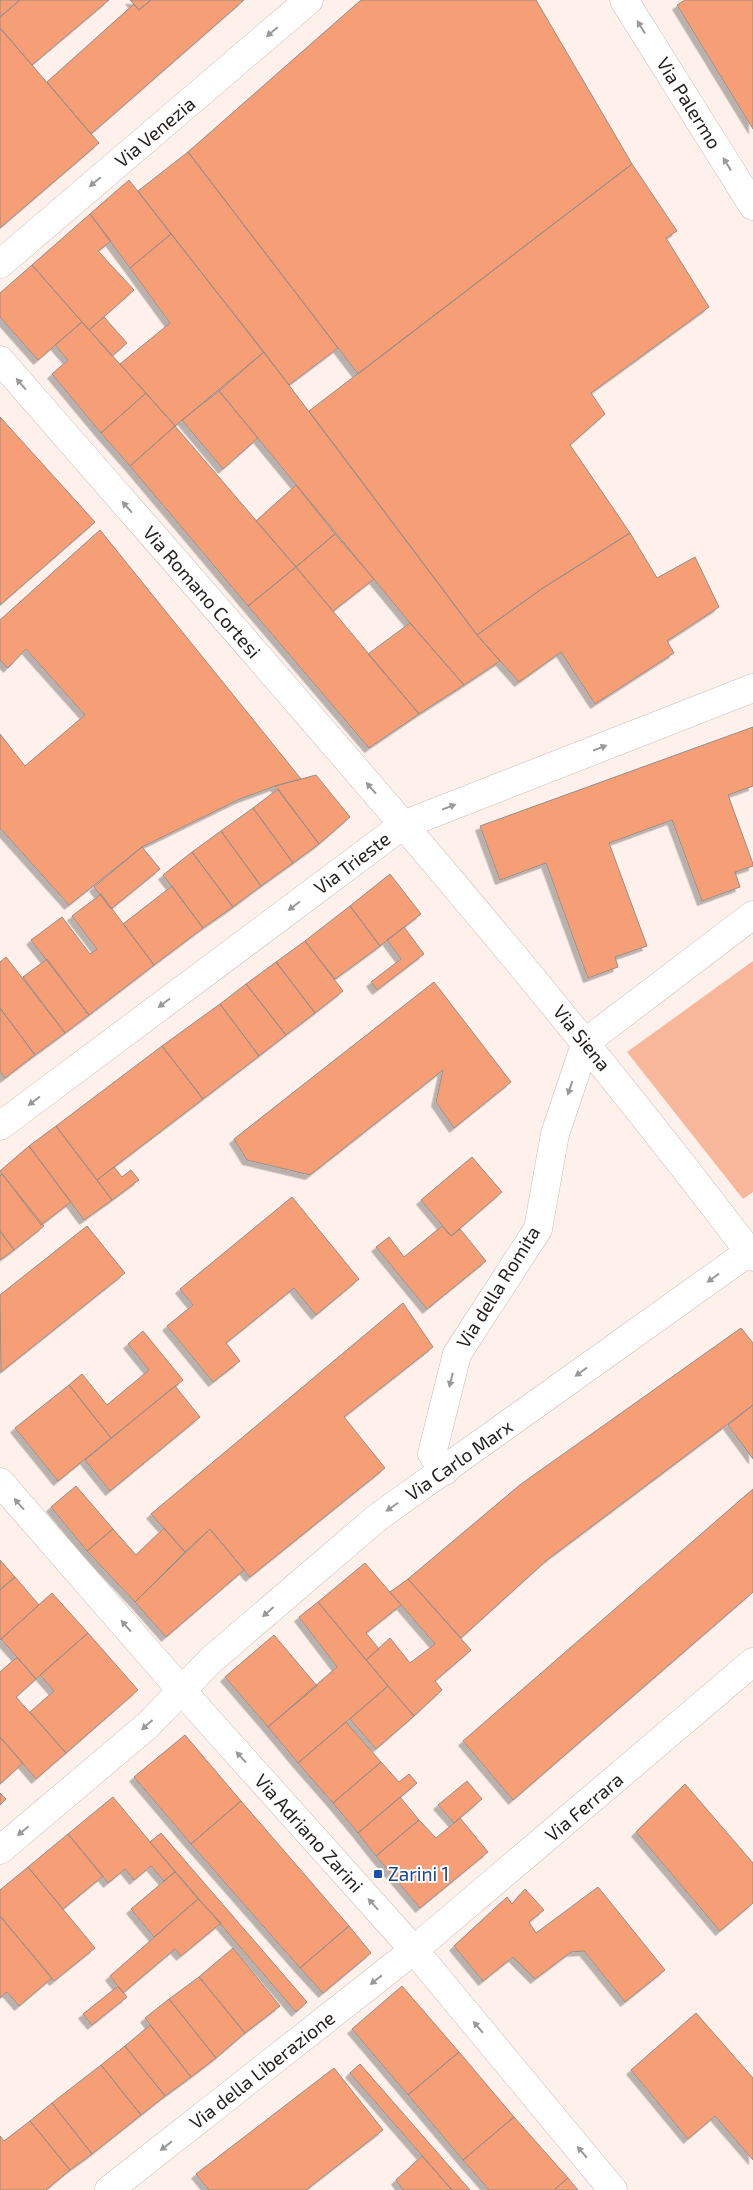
<svg xmlns="http://www.w3.org/2000/svg" width="753" height="2190" viewBox="0 0 753 2190" font-family="'Exo 2',sans-serif">
<style>
.green{fill:#f8b79a}
.building{fill:#f69f77;stroke:#978c87;filter:url(#shadow)}
.lines{fill:none;stroke-linecap:round;stroke-linejoin:round}
.minor-casing{stroke:#c8bcb7;stroke-width:29}
.minor{stroke:#fff;stroke-width:28}
.oneway{fill:#9b9998}
.transit-dot{fill:#1a4fb4;stroke:#fff;stroke-width:2}
.labels{text-anchor:middle;stroke-width:4;stroke-linejoin:round;paint-order:stroke}
.street-label{font-size:19px;fill:#211d1b;stroke:#fff}
.transit-label{font-size:19px;fill:#164399;stroke:#fff;text-anchor:start}
</style>
<defs>
<filter id="shadow"><feDropShadow dx="-4.5" dy="4.5" stdDeviation="0" flood-color="#0004"/></filter>
</defs>
<rect width="100%" height="100%" fill="#fef1ec"/>
<!-- green -->
<path class="green" d="M753,961V1192L743,1199L627,1052Z"/>
<!-- building -->
<path class="building" d="M0,0H20L0,17Z
M20,0H109L32,65L0,28V17Z
M130,0H151L139,10Z
M151,0H244L91,134L47,82L134,4L139,10Z
M361,0H536L632,164L358,374L188,152Z
M685,0H753V129L677,5Z
M0,28L99,143L0,228Z
M188,152L338,348L289,385L138,191Z
M632,164L677,231L666,238L709,307L591,393L605,414L570,445L630,533L543,588L477,635L309,411Z
M129,180L171,234L130,268L90,214Z
M90,214L111,241L98,251L134,290L89,330L32,265Z
M171,234L264,352L175,426L120,364L170,323L130,268Z
M32,265L82,322L38,360L0,317V293Z
M104,317L127,343L112,356L89,330Z
M82,322L146,393L101,433L52,374L68,360L55,345Z
M264,352L477,635L500,661L464,685L410,623L219,391Z
M219,391L258,438L223,469L182,420Z
M146,393L175,426L130,466L101,433Z
M0,417L95,522L0,605Z
M175,426L296,567L248,606L130,466Z
M296,485L335,534L296,567L256,521Z
M100,530L301,779L275,786L240,799L142,847L69,905L0,828V734L25,766L85,715L26,649L8,668L0,660V620Z
M630,533L657,578L695,557L719,607L667,641L674,653L595,704L561,652L519,682L477,635L543,588Z
M335,534L374,579L333,611L296,567Z
M296,567L419,714L369,748L248,606Z
M410,623L464,685L419,714L368,654Z
M753,727V786L728,795L753,864V866L735,872L740,887L702,901L672,820L609,843L647,946L615,957L618,967L588,978L546,863L500,880L480,826Z
M316,775L350,817L319,844L275,786Z
M278,789L319,844L293,863L253,808Z
M253,808L293,863L261,886L221,831Z
M221,831L261,886L233,907L192,852Z
M142,847L160,869L111,909L94,887Z
M192,852L233,907L203,928L163,875Z
M390,874L421,914L380,946L350,906Z
M172,886L203,928L154,965L123,924Z
M101,894L154,965L89,1015L31,940L62,917L90,954L97,949L72,916Z
M350,906L380,946L335,979L305,941Z
M404,927L424,954L377,990L371,982L401,959L387,940Z
M305,941L343,991L315,1013L276,962Z
M6,957L65,1033L35,1055L0,1008V962Z
M47,959L89,1015L65,1033L23,977Z
M276,962L315,1013L286,1035L246,984Z
M434,982L511,1082L454,1128L436,1102L443,1070L310,1175L247,1160L234,1139Z
M246,984L286,1035L259,1056L220,1004Z
M220,1004L259,1056L203,1099L162,1046Z
M0,1008L35,1055L5,1078L0,1071Z
M162,1046L203,1099L97,1180L56,1126Z
M56,1126L112,1200L84,1220L29,1146Z
M29,1146L71,1202L41,1225L0,1171Z
M472,1157L502,1192L451,1236L421,1200Z
M114,1167L122,1177L131,1170L139,1180L112,1200L97,1180Z
M2,1174L44,1226L14,1250L0,1231V1176Z
M292,1197L359,1279L316,1315L294,1288L226,1343L240,1361L213,1382L167,1326L193,1305L180,1289Z
M87,1226L125,1273L1,1372L0,1295Z
M442,1226L451,1236L460,1229L486,1261L427,1309L376,1247L389,1237L404,1257Z
M0,1231L14,1250L0,1260Z
M403,1303L433,1347L344,1417L385,1468L250,1577L210,1529L185,1552L151,1514Z
M741,1328L753,1343V1405L547,1560L461,1638L408,1579L521,1484Z
M143,1331L183,1380L111,1438L69,1385L82,1374L107,1405L149,1370L128,1344Z
M69,1385L111,1438L58,1481L15,1428Z
M175,1386L200,1417L110,1491L85,1460Z
M753,1405V1459L728,1425Z
M76,1486L113,1529L87,1551L51,1507Z
M753,1489V1592L513,1800L463,1741Z
M164,1528L185,1552L135,1602L87,1551L113,1529L136,1555Z
M210,1529L244,1570L166,1637L135,1602Z
M0,1560L15,1577L0,1590Z
M365,1563L401,1605L366,1633L379,1649L366,1660L318,1602Z
M15,1577L39,1605L0,1640V1590Z
M408,1579L471,1650L435,1681L442,1690L414,1716L366,1660L390,1638L410,1663L435,1644L390,1592Z
M52,1593L88,1633L36,1679L1,1639Z
M318,1602L388,1686L298,1763L268,1727L337,1667L299,1617Z
M88,1633L138,1690L66,1753L30,1712L54,1691L40,1675Z
M274,1635L317,1686L268,1727L225,1677Z
M17,1657L36,1679L16,1697L66,1753L36,1779L0,1737V1672Z
M388,1686L414,1716L376,1749L350,1719Z
M346,1722L381,1762L333,1803L298,1763Z
M185,1735L241,1801L191,1844L134,1777Z
M0,1737L23,1763L0,1784Z
M381,1762L399,1782L409,1774L417,1783L358,1833L333,1803Z
M467,1781L482,1799L454,1823L438,1805Z
M685,1784L753,1863V1903L720,1931L636,1832Z
M0,1793L6,1799L0,1805Z
M113,1797L175,1872L164,1881L151,1866L134,1880L125,1869L108,1883L68,1834Z
M400,1797L419,1820L376,1856L358,1833Z
M241,1801L349,1926L300,1968L191,1844Z
M460,1818L488,1852L420,1908L376,1856L419,1820L436,1838Z
M161,1833L307,2002L296,2012L150,1842Z
M68,1834L103,1876L63,1909L28,1867Z
M28,1867L95,1948L54,1981L0,1916V1890Z
M175,1872L198,1899L154,1937L131,1909Z
M598,1887L665,1970L625,2002L584,1951L571,1952L535,1979L513,1957L483,1981L454,1946L507,1897L512,1904L525,1889L544,1910L529,1922L536,1933Z
M198,1899L221,1923L181,1956L175,1949L123,1993L110,1976Z
M0,1916L52,1978L19,2006L7,1992L0,1998Z
M349,1926L371,1953L323,1993L300,1968Z
M233,1948L280,2006L245,2033L199,1977Z
M199,1977L245,2033L216,2058L169,1999Z
M118,1986L127,1997L92,2025L83,2014Z
M402,1986L459,2052L408,2095L352,2029Z
M169,1999L216,2058L191,2077L145,2018Z
M696,2013L753,2078V2160L715,2116L688,2139L631,2070Z
M150,2025L191,2077L165,2096L125,2046Z
M125,2046L165,2096L141,2115L101,2065Z
M459,2052L514,2117L463,2160L408,2095Z
M360,2064L470,2190H452L350,2073Z
M101,2065L141,2115L92,2154L52,2103Z
M334,2068L383,2130L306,2190H209L196,2174Z
M52,2103L92,2154L70,2170L30,2121Z
M514,2117L568,2178L554,2190H489L463,2160Z
M30,2121L70,2170L46,2190H0V2136L4,2141Z
M422,2156L452,2190H403L396,2180Z
M568,2178L578,2190H554Z"/>
<g class="lines">
<defs>
<path id="minor" d="M624,0L753,206
M0,264L309,0
M0,360C256,655 517,945 753,1257
M0,1126L403,825L753,688
M445,1471L432,1454L457,1354L538,1229L555,1134L586,1042L753,915
M0,1482L182,1691L414,1950L613,2190
M0,1850L148,1725L211,1660L378,1517L753,1249
M109,2190L414,1950L753,1662"/>
</defs>
<!-- minor casing -->
<use href="#minor" class="minor-casing"/>
<!-- minor -->
<use href="#minor" class="minor"/>
</g>
<!-- one-way arrows -->
<defs><path id="oneway-solid" d="M-6-.8H1V-3.2L6.5 0L1 3.2V.8H-6Z" transform="scale(1.25)"/></defs>
<g class="oneway">
<use href="#oneway-solid" transform="translate(641 27) rotate(-122)"/>
<use href="#oneway-solid" transform="translate(272 32) rotate(140)"/>
<use href="#oneway-solid" transform="translate(727 164) rotate(-122)"/>
<use href="#oneway-solid" transform="translate(95 182) rotate(140)"/>
<use href="#oneway-solid" transform="translate(21 384) rotate(-131)"/>
<use href="#oneway-solid" transform="translate(127 507) rotate(-131)"/>
<use href="#oneway-solid" transform="translate(600 748) rotate(-21)"/>
<use href="#oneway-solid" transform="translate(371 788) rotate(-131)"/>
<use href="#oneway-solid" transform="translate(449 807) rotate(-21)"/>
<use href="#oneway-solid" transform="translate(294 906) rotate(143)"/>
<use href="#oneway-solid" transform="translate(164 1003) rotate(143)"/>
<use href="#oneway-solid" transform="translate(570 1088) rotate(109)"/>
<use href="#oneway-solid" transform="translate(34 1101) rotate(143)"/>
<use href="#oneway-solid" transform="translate(713 1278) rotate(144)"/>
<use href="#oneway-solid" transform="translate(581 1372) rotate(144)"/>
<use href="#oneway-solid" transform="translate(451 1380) rotate(104)"/>
<use href="#oneway-solid" transform="translate(19 1504) rotate(-131)"/>
<use href="#oneway-solid" transform="translate(392 1507) rotate(145)"/>
<use href="#oneway-solid" transform="translate(268 1612) rotate(139)"/>
<use href="#oneway-solid" transform="translate(126 1626) rotate(-131)"/>
<use href="#oneway-solid" transform="translate(147 1725) rotate(138)"/>
<use href="#oneway-solid" transform="translate(241 1757) rotate(-132)"/>
<use href="#oneway-solid" transform="translate(23 1831) rotate(140)"/>
<use href="#oneway-solid" transform="translate(373 1904) rotate(-132)"/>
<use href="#oneway-solid" transform="translate(376 1980) rotate(142)"/>
<use href="#oneway-solid" transform="translate(478 2027) rotate(-130)"/>
<use href="#oneway-solid" transform="translate(166 2146) rotate(142)"/>
<use href="#oneway-solid" transform="translate(582 2152) rotate(-130)"/>
</g>
<!-- markers -->
<rect class="transit-dot" x="373" y="1869" width="10" height="10" rx="2.5"/>
<g class="labels">
<!-- street labels -->
<g class="street-label">
<text transform="translate(689 103) rotate(58)" y="7">Via Palermo</text>
<text transform="translate(155 132) rotate(-40)" y="7">Via Venezia</text>
<text transform="translate(202 592) rotate(49)" y="7">Via Romano Cortesi</text>
<text transform="translate(352 863) rotate(-37)" y="7">Via Trieste</text>
<text transform="translate(582 1038) rotate(51)" y="7">Via Siena</text>
<text transform="translate(498 1287) rotate(-58)" y="7">Via della Romita</text>
<text transform="translate(459 1460) rotate(-35)" y="7">Via Carlo Marx</text>
<text transform="translate(584 1807) rotate(-40)" y="7">Via Ferrara</text>
<text transform="translate(309 1833) rotate(48)" y="7">Via Adriano Zarini</text>
<text transform="translate(262 2070) rotate(-38)" y="7">Via della Liberazione</text>
</g>
<!-- transit labels -->
<g class="transit-label">
<text x="388" y="1881">Zarini 1</text>
</g>
</g>
</svg>
